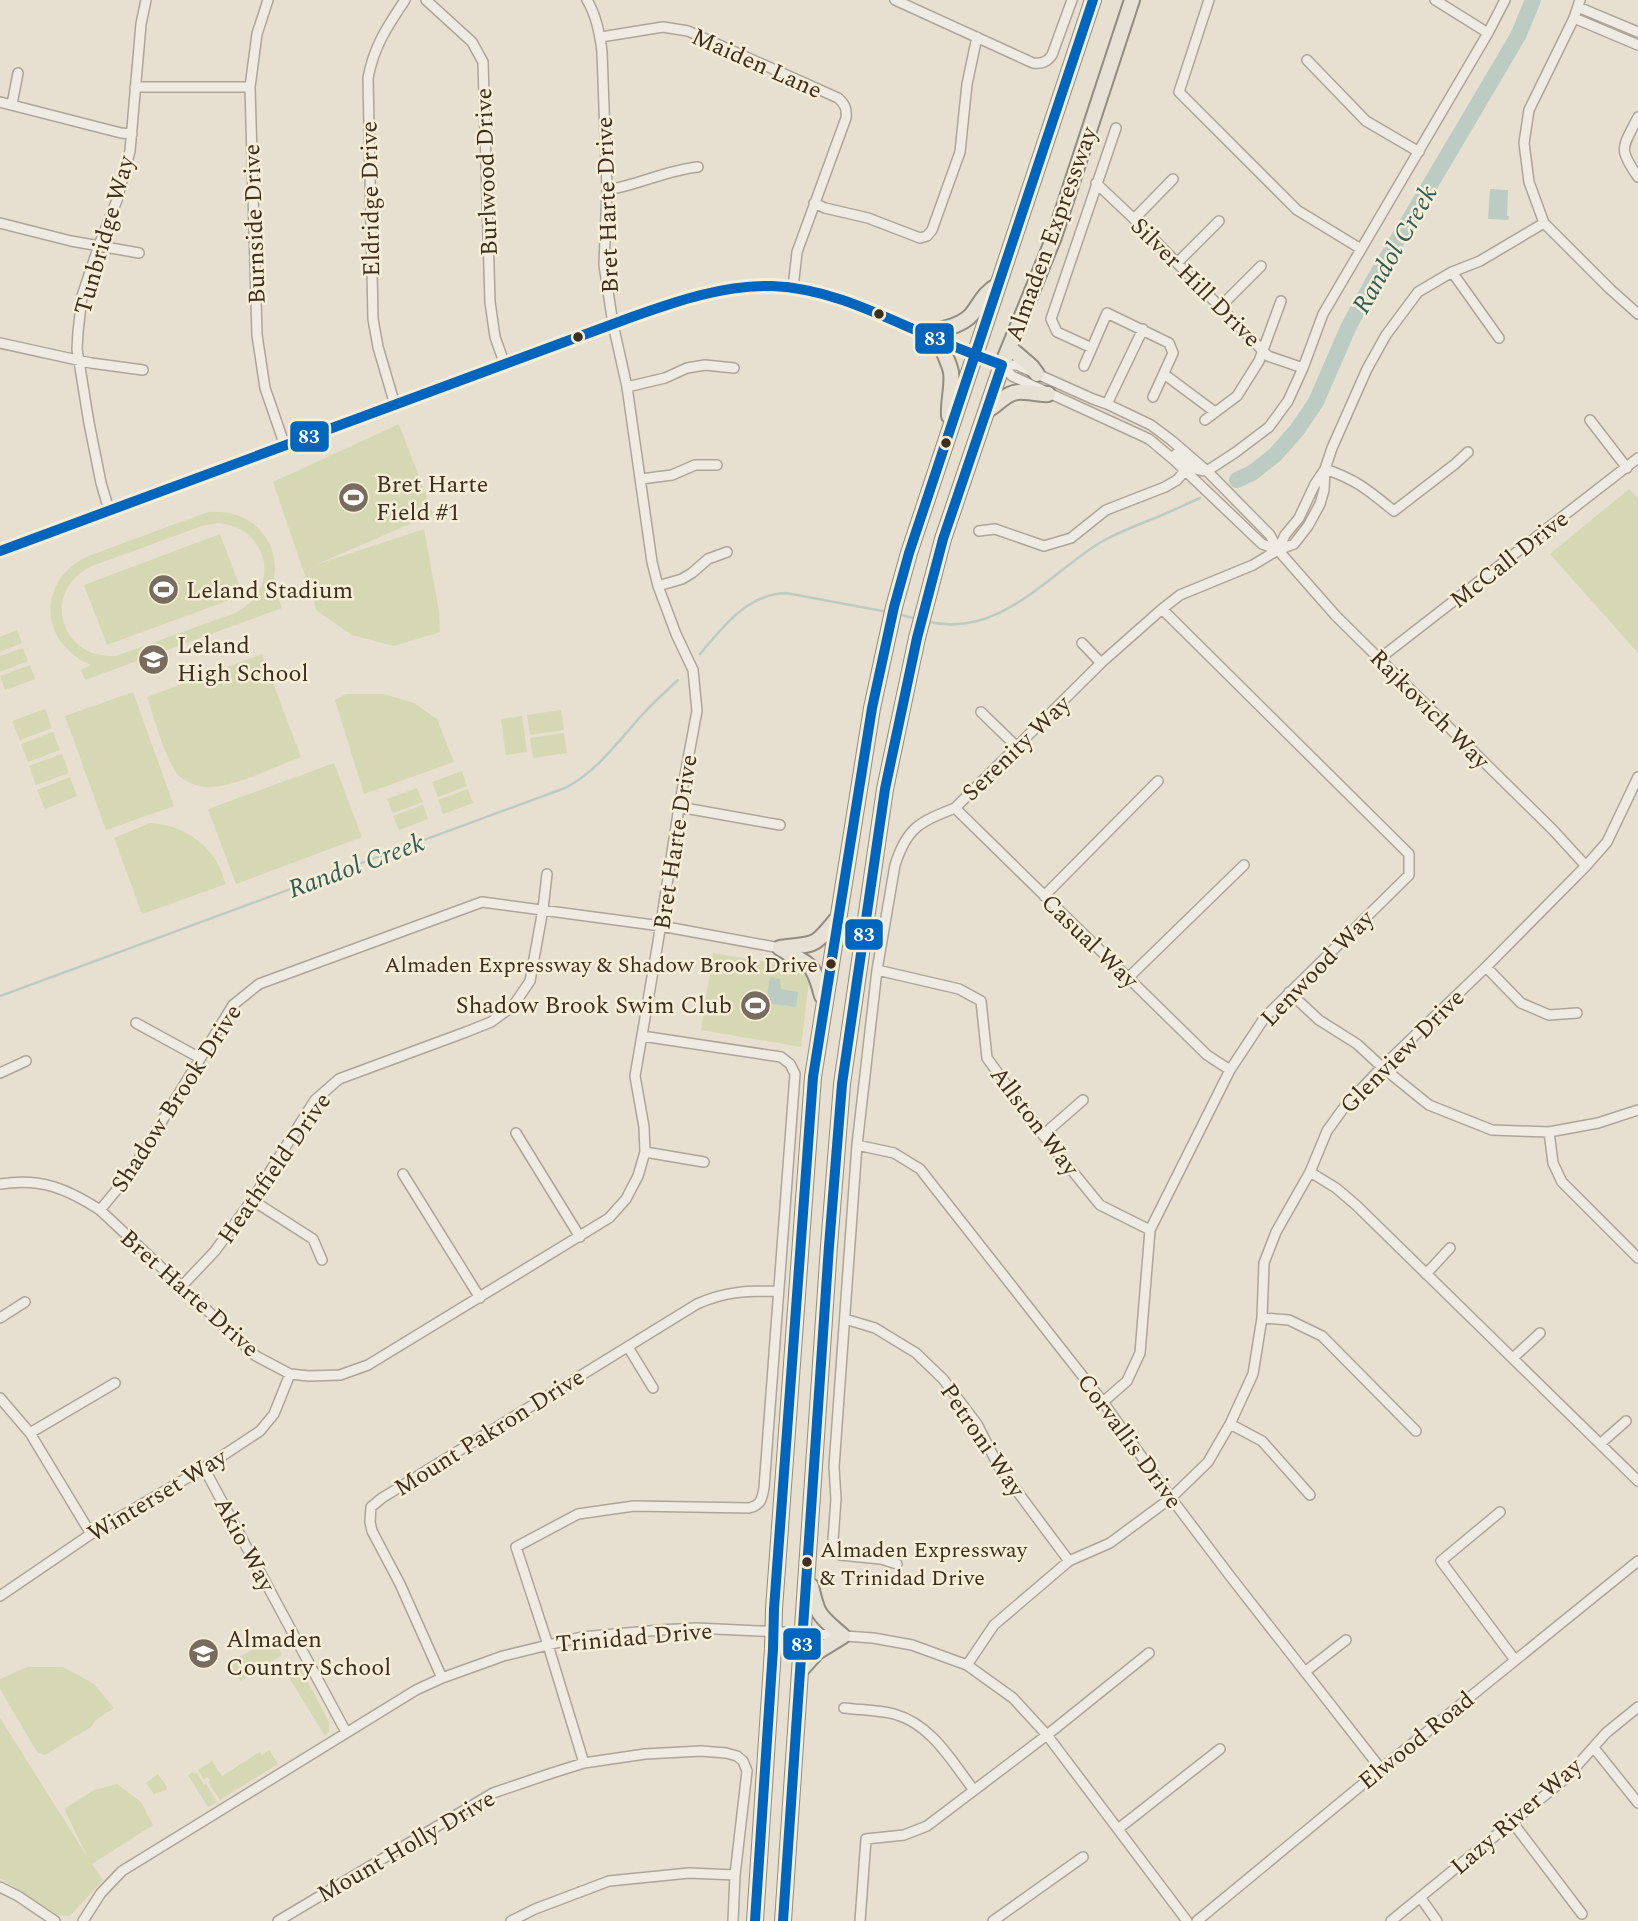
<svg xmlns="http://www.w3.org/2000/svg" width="1638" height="1921" viewBox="0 0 1638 1921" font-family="Spectral,serif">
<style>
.green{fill:#d6d7b3;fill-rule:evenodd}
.water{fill:#bcccc2}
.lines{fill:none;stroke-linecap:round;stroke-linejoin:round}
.stream{stroke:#bcccc2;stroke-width:2.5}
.river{stroke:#bcccc2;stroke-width:16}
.minor-casing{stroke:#ada599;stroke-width:12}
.tertiary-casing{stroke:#ada599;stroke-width:14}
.primary-casing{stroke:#928b80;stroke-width:18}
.minor{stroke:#efebe3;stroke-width:9}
.tertiary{stroke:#efebe3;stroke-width:10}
.primary{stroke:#e6e1d4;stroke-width:14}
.bus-1-casing{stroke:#f7eed8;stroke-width:16}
.bus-1{stroke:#0065bd;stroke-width:10}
.bus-dot{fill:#3d2e20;stroke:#f7eed8;stroke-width:2.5}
.labels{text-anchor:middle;stroke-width:5;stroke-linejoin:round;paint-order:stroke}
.bus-label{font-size:22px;fill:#3d2e20;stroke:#f7eed8;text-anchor:end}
.street-label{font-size:24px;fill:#3d2e20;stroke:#f7eed8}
.poi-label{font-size:24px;fill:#3d2e20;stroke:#f7eed8;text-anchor:start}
.water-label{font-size:26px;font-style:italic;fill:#2f5d5a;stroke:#f7eed8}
.line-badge{stroke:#f7eed8;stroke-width:2.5}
.badge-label{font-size:19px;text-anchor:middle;font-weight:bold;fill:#fff}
</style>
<rect width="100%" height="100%" fill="#e7e0d1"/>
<!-- green -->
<path class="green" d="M399,424L433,514L315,565L424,529L439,611L440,632L394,646L352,635L317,611L273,482Z
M1629,489L1638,498V653L1550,554Z
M208,512C260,508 290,553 267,600L278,597L282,608L85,680L81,670L91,665C39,643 36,581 88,556ZM218,523C270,527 282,590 235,613L116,656C60,660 40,591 92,566L202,526Z
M220,534L243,595L107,645L84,585Z
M17,630L22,643L0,652V637Z
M23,648L28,661L0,672V656Z
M262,654L301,757C277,766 228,790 204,787C196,786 185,781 179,776C167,765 153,714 147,697Z
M30,665L35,679L5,690L0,676Z
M133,692L174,806L106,830L65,716Z
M346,694H384L414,703L437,719L454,762L364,794L335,700Z
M45,709L52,728L20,740L12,721Z
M561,710L564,730L530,735L527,715Z
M522,716L527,752L506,755L501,719Z
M53,732L60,750L28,762L21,744Z
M564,733L567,753L533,758L530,738Z
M62,754L69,773L36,785L29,766Z
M334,763L362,837L236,884L208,809Z
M462,771L467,786L438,797L432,782Z
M70,777L77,796L45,809L37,790Z
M417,788L423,802L393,813L387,799Z
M468,789L473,803L443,814L438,800Z
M423,805L428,819L399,830L393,816Z
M150,823C177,824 203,839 217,862C221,869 223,877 226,884L142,914L114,838Z
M713,953L798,967L809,981L801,1047L701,1030Z
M274,1639L282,1655L240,1681L229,1662Z
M27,1667H63L94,1684L114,1708L96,1720L91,1727L45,1755L37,1752L0,1689V1679Z
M301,1669L329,1722V1731L325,1736L288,1676Z
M0,1718L88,1858L64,1809L94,1790L117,1784L141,1802L153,1825L92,1864L103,1880L70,1916L58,1915L0,1878Z
M269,1750L278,1764L220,1800L208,1782L210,1781L208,1777L203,1779L198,1770L212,1761L222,1776L260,1752L262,1755Z
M193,1772L195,1774L197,1773L204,1785L206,1784L217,1802L208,1807L188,1775Z
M158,1774L167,1787L166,1790L154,1794L146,1783Z"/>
<!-- water -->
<path class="water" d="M1490,189L1508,190L1507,216H1509L1508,220L1488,219Z
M770,977L780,979L781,989L798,992L796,1007L766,1003Z"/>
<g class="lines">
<!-- stream -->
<path class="stream" d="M898,614L916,619
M925,621C998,640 1046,576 1101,542C1115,534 1130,528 1145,522C1164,515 1182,506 1200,498
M700,654C723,627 747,594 786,593L888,612
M0,996L565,788C598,771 618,741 643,714C654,702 666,691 678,680"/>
<!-- river -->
<path class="river" d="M1237,480L1252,473L1275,455L1297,430L1316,402L1348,328L1375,278L1518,36L1533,0"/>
<defs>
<path id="minor" d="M268,0L257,34L250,87L257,335L265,388L285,446
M426,0L472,42L483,62L490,302L495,337L505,365
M895,0L1033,63C1042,64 1047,62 1052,55L1072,0
M1209,0L1179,92L1297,210L1361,249
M1435,0L1488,33
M1580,0L1574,18L1529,110L1524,143L1529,182L1544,223L1610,289L1638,314
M1578,7L1638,32
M1574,18L1638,45
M601,37L663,27L688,31L838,98C845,104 847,109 846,118L797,252L793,288
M1307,60L1366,121L1419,152
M135,87H250
M0,102L121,133L132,134
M12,104L18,73
M1638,117C1623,148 1617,147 1638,177
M1096,183L1134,219L1268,356L1303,368
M607,190C638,185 667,170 698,167
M814,203L825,208L868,218L920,238L927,236L932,230L960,152L967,84L977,37
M1134,219L1173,179
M0,223L71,241L139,253
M1177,263L1219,221
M1452,272L1499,338
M1220,307L1261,266
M0,343L91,363L143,370
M1092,348L1057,332L1051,319L1116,128
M1002,365H1017L1093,399L1107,404L1151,425L1171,440L1207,471L1270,535L1278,550L1336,616L1553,830L1586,866
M1002,365L1012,376L1149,439L1174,460L1262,544L1278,550
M1084,366L1107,313L1169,343L1173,353L1153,397
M1164,374L1215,412
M627,387L665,378L687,368L705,365L734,368
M1107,404L1143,329
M395,405L378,347L373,319L368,78C374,46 387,27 405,0
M1205,420L1237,396L1259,361L1281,301
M1590,420L1627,468
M1176,454C1186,463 1193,471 1207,471
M1325,469C1357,480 1368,490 1394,511L1455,464L1468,452
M1207,471L1236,452L1269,427L1288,401L1303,368L1323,314L1488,33L1505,0
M641,479L672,475L695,465H717
M109,510L101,483L89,423L77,349L78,332L82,296L99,245L117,200L130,151L141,24L146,0
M979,531L995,529L1044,546L1071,538L1106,510L1165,487L1177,480L1185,471
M1278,550L1285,535L1299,518L1315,484L1325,469L1332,448L1367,369L1386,335L1418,292L1452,272L1480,261L1544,223
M658,586L682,579L692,573L708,559L727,552
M1082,643L1101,663
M1379,659L1638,458
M981,712L1017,747
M679,807L780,825
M955,808L1207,1055L1230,1070
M1044,896L1158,781
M1486,967L1521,1003L1549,1015L1577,1013
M877,970L959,989L981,1001L987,1058L1043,1135L1100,1205L1150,1230
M1128,978L1244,865
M1289,992L1319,1020L1357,1044L1382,1067L1429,1105L1492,1130L1549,1132L1598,1123L1638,1110
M136,1023L200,1058
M0,1073L26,1061
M1549,1132L1553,1163L1562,1182L1638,1258
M516,1133L580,1237
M1043,1135L1083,1100
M857,1145L894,1153L920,1169L1103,1402L1171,1498L1230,1576L1381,1769
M645,1152L704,1162
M1310,1172L1336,1188L1356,1205L1638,1481
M403,1174L480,1298
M0,1184C41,1178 66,1188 100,1210L256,1356L290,1374L309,1376L340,1375L368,1365L609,1218L626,1199L638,1176L645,1152L644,1127L635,1076L658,942L679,807L697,711L693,670L676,634L658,586L652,562L627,387L613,324L604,265L607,190L602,52C600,34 596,15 587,0
M252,1200L313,1239L322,1260
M100,1210L129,1175L233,1005L259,984L482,902L661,926L780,948
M1426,1274L1450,1248
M181,1287L215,1251L252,1200L315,1100L339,1079L466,1032L491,1022L513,1006L530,981L543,909L547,874
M0,1318L25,1302
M1262,1318L1289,1320L1322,1336L1416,1431
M845,1319L875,1328L916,1353L943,1379L977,1424L999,1467L1069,1561
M628,1347L653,1388
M1513,1358L1540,1333
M0,1398L30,1433L91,1534
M1103,1402L1127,1381L1140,1353L1150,1230L1230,1070L1265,1017L1409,875V854L1162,609
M1230,1424L1262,1441L1310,1495
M30,1433L115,1383
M1600,1444L1626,1421
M204,1468L346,1732
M1500,1512L1441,1561L1515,1660
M897,1564L881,1559L840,1555L834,1547L833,1540L836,1499L834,1467L857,1145L877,970L895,865C907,827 920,822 955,808L1101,663L1162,609L1180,595L1253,565L1278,550L1294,544L1308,526L1320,504L1324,490L1325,469
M0,1596L91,1534L204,1468L260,1431L274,1414L290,1374
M967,1665L994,1625L1069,1561L1110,1543L1171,1498L1208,1462L1230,1424L1253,1374L1262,1318L1264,1263L1276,1232L1310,1172L1327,1131L1345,1106L1382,1067L1486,967L1586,866L1607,842L1638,777
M1306,1671L1346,1640
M442,1678L400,1584L372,1531L370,1522L371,1507L382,1498L697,1304C726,1291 747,1291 778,1291
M844,1708C860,1710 878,1710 894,1714C931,1724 951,1760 973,1789
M1594,1748L1638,1803
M584,1763L548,1645L516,1547L578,1514L634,1506L749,1508C761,1505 762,1499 764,1488L795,1074L790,1064L781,1057L642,1036
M1513,1823L1582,1914
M1118,1829L1220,1749
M0,1887L18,1896L55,1921
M1420,1897L1437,1921
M83,1921L101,1893L122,1871L416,1690L442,1678L503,1656L548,1645L582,1637L660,1630L696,1628L803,1633L873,1638L912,1645L967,1665L1013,1698L1047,1735L1187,1921
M278,1921L493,1793L552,1773L584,1763L645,1754L701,1751L726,1753L737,1756L743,1761L747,1771L735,1875L733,1921
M511,1921L535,1909L609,1881L689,1873L735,1875
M860,1921L866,1839L904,1835L927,1826L1047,1735L1149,1653
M993,1921L1083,1857
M1197,1921L1381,1769L1638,1561
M1391,1921L1566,1778L1606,1733L1638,1707"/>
<path id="tertiary" d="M0,551L632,317C683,298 737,281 793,288C836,293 874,311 913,329C943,342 972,354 1002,365"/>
<path id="primary" d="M925,334C940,329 961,327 972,314C982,301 983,294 998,285
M940,340C942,351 949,362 951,372C953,386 948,401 949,416
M1010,348L1031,366L1037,374
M988,410C1000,403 1008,390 1024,392C1033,392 1040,395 1048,394
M780,948C809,967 812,958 822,996
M780,948C813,943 812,950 835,921
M800,1671L817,1652L843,1636C819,1615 818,1617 811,1586
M755,1921L773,1649L774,1609L813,1077L872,708L894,607L909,553L1093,0
M783,1921L829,1246L842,1084L885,789L917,638L943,539L1002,365L1054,237L1132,0"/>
</defs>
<!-- minor casing -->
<use href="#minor" class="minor-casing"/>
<!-- tertiary casing -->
<use href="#tertiary" class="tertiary-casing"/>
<!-- primary casing -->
<use href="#primary" class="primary-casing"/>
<!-- minor -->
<use href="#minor" class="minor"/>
<!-- tertiary -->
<use href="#tertiary" class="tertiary"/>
<!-- primary -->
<use href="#primary" class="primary"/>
<defs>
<path id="bus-1" d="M0,551L632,317C677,301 723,285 772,286C823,288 868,309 913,329C942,342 972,354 1002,365L943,539L917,638L885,789L842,1084L829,1246L783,1921
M755,1921L773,1649L774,1609L813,1077L872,708L894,607L909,553L1093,0"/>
</defs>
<!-- bus-1 casing -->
<use href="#bus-1" class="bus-1-casing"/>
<!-- bus-1 -->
<use href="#bus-1" class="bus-1"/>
</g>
<!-- icons -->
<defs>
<symbol id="stadium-disc" viewBox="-11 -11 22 22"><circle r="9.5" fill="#786c5e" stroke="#f7eed8"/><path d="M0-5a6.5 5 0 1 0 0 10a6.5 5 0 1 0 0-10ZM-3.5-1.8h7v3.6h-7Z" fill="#fff"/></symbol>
<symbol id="school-disc" viewBox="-11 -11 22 22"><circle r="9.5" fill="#786c5e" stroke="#f7eed8"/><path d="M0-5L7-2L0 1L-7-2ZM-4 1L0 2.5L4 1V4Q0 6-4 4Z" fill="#fff"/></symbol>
</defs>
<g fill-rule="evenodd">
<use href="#stadium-disc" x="336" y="480" width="35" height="35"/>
<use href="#stadium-disc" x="146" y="572" width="35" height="35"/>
<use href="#school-disc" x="136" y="642" width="35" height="35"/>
<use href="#stadium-disc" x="738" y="988" width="35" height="35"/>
<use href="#school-disc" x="186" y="1636" width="35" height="35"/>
</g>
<!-- markers -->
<g class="bus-dot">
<circle cx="879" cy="314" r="6"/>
<circle cx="578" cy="337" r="6"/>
<circle cx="946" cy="443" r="6"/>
<circle cx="831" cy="964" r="6"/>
<circle cx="807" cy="1562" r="6"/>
</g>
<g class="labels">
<!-- bus labels -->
<g class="bus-label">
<text x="818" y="972">Almaden Expressway &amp; Shadow Brook Drive</text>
<text x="820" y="1557" text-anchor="start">Almaden Expressway<tspan x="820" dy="28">&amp; Trinidad Drive</tspan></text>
</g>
<!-- street labels -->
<g class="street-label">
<text transform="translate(757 63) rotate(24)" y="8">Maiden Lane</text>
<text transform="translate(486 172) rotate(-92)" y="8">Burlwood Drive</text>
<text transform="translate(370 199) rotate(-91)" y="8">Eldridge Drive</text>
<text transform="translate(607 205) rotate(-92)" y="8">Bret Harte Drive</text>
<text transform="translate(254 224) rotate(-92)" y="8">Burnside Drive</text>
<text transform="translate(1051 234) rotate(-70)" y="8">Almaden Expressway</text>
<text transform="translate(104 235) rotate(-74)" y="8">Tunbridge Way</text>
<text transform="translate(1196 282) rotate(45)" y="8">Silver Hill Drive</text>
<text transform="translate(1509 559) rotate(-38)" y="8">McCall Drive</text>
<text transform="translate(1430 709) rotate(45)" y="8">Rajkovich Way</text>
<text transform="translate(1016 748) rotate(-44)" y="8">Serenity Way</text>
<text transform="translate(675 842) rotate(-81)" y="8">Bret Harte Drive</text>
<text transform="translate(1090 941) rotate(44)" y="8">Casual Way</text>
<text transform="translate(1317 968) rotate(-46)" y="8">Lenwood Way</text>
<text transform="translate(1402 1051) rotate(-45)" y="8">Glenview Drive</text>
<text transform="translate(176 1098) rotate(-57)" y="8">Shadow Brook Drive</text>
<text transform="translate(1035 1121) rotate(53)" y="8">Allston Way</text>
<text transform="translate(274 1168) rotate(-55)" y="8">Heathfield Drive</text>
<text transform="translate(190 1293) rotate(42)" y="8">Bret Harte Drive</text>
<text transform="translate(489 1432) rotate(-32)" y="8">Mount Pakron Drive</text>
<text transform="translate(983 1440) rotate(56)" y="8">Petroni Way</text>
<text transform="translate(1130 1441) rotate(54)" y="8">Corvallis Drive</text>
<text transform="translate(157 1495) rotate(-31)" y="8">Winterset Way</text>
<text transform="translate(245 1544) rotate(62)" y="8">Akio Way</text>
<text transform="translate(634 1637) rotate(-5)" y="8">Trinidad Drive</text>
<text transform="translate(1416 1740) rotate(-39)" y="8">Elwood Road</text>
<text transform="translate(1516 1816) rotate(-41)" y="8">Lazy River Way</text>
<text transform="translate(406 1846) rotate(-30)" y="8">Mount Holly Drive</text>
</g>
<!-- poi labels -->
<g class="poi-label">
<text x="376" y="492">Bret Harte<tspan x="376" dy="28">Field #1</tspan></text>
<text x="186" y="598">Leland Stadium</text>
<text x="177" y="653">Leland<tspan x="177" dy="28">High School</tspan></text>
<text x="732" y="1013" text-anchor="end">Shadow Brook Swim Club</text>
<text x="226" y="1647">Almaden<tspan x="226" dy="28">Country School</tspan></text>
</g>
<!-- water labels -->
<g class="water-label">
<text transform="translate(1394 249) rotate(-60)" y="9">Randol Creek</text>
<text transform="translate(356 865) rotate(-20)" y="9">Randol Creek</text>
</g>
</g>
<g class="line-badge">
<rect x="914" y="322" width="41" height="33" rx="7" fill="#0065bd"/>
<rect x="289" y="420" width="41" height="33" rx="7" fill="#0065bd"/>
<rect x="844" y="918" width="40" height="33" rx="7" fill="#0065bd"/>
<rect x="782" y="1627" width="40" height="34" rx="7" fill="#0065bd"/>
</g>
<g class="badge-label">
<text x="935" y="345">83</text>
<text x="309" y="443">83</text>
<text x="864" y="941">83</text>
<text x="802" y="1651">83</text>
</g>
</svg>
